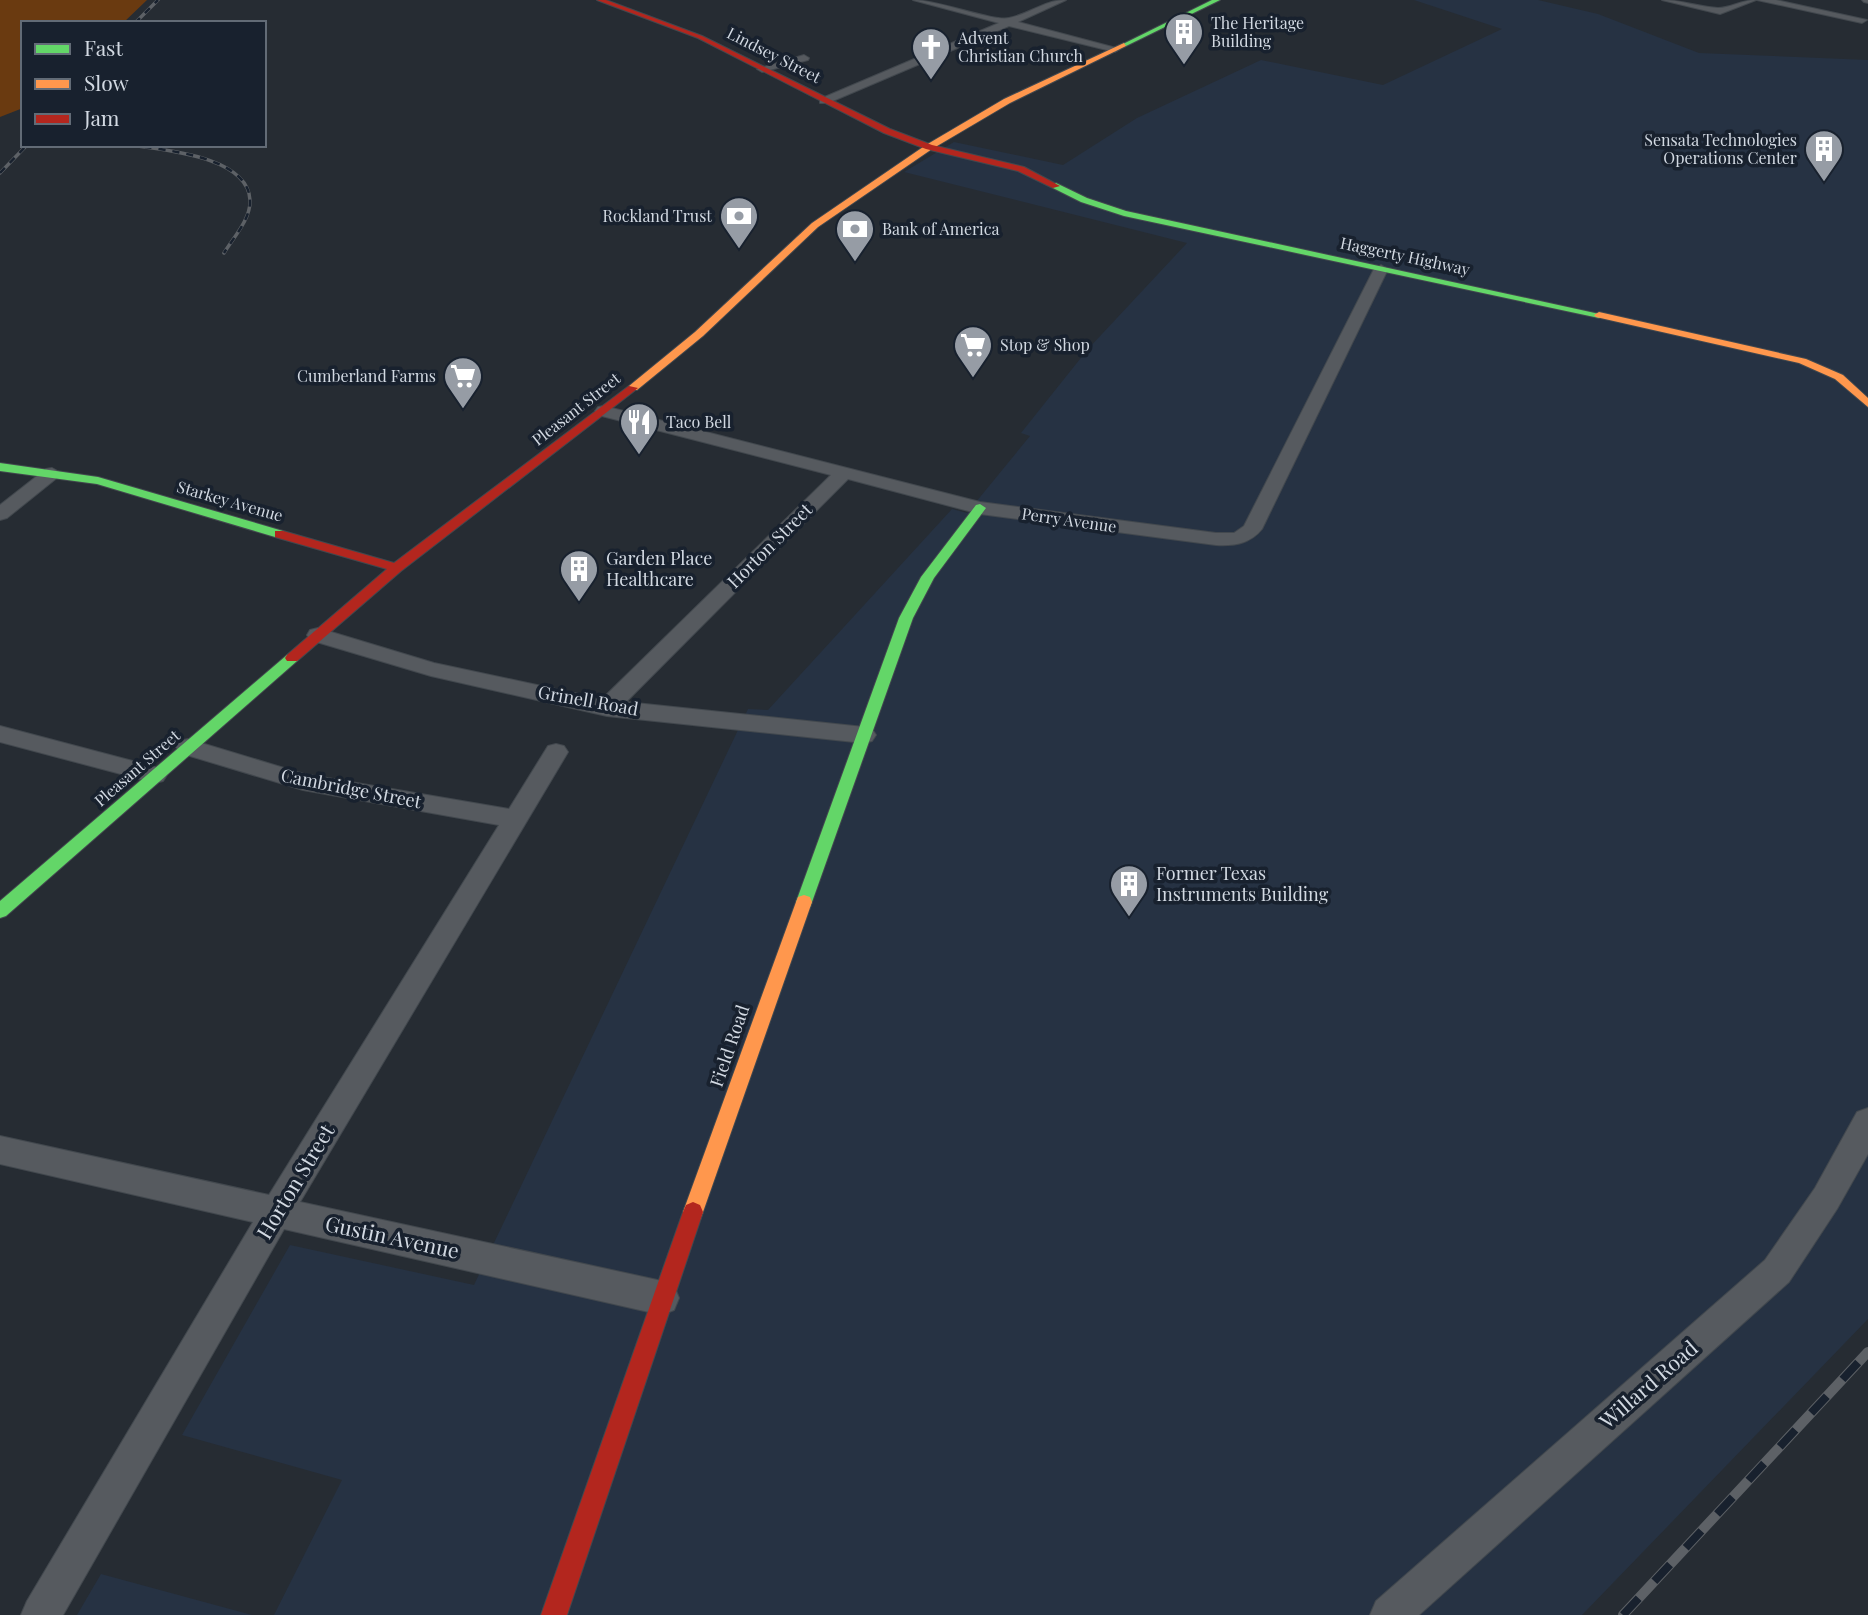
<svg xmlns="http://www.w3.org/2000/svg" width="1868" height="1615" viewBox="0 0 1868 1615" font-family="'Playfair Display',serif">
<style>
.built{fill:#263243}
.green{fill:#6a3a10}
.lines{fill:none;stroke-linecap:round;stroke-linejoin:round}
.street-casing{stroke:#42484e;stroke-width:2}
.fast-casing{stroke:#42484e;stroke-width:2}
.slow-casing{stroke:#42484e;stroke-width:2}
.jam-casing{stroke:#42484e;stroke-width:2}
.street{fill:#565a5f;fill-rule:evenodd}
.fast{fill:#63d668;fill-rule:evenodd}
.slow{fill:#ff974d;fill-rule:evenodd}
.jam{fill:#b3261e;fill-rule:evenodd}
.rail-far1-casing{stroke:#5d6166;stroke-width:3.5}
.rail-casing{stroke:#5d6166;stroke-width:10}
.rail-far1{stroke:#18212e;stroke-width:2.5;stroke-dasharray:7;stroke-linecap:butt}
.rail{stroke:#18212e;stroke-width:8;stroke-dasharray:23;stroke-linecap:butt}
.labels{text-anchor:middle;stroke-width:7;stroke-linejoin:round;paint-order:stroke}
.far-poi-label{font-size:16px;fill:#d2d9e2;stroke:#18212e;text-anchor:start}
.far-street-label{font-size:16px;fill:#d2d9e2;stroke:#18212e}
.street-label{font-size:18px;fill:#d2d9e2;stroke:#18212e}
.poi-label{font-size:18px;fill:#d2d9e2;stroke:#18212e;text-anchor:start}
.near-street-label{font-size:21px;fill:#d2d9e2;stroke:#18212e}
</style>
<rect width="100%" height="100%" fill="#262c33"/>
<!-- built -->
<path class="built" d="M1414,0H1538L1598,14L1699,53L1868,60V1319L1582,1615H274L342,1480L182,1435L290,1245L474,1285L748,709L768,710L952,509L967,513L1030,436L1021,433L1088,349L1187,243L904,172L954,142L1063,165L1137,118L1261,60L1383,85L1502,29Z
M101,1574L252,1615H77Z"/>
<!-- green -->
<path class="green" d="M0,0H147L123,23H23V108L0,117Z"/>
<g class="lines">
<defs>
<path id="street" d="M913,0C938,0 994,22 1009,18C1030,14 1044,0 1066,0L1018,22L1120,49L1115,52L1009,26L828,103H820V99L999,23Z
M1662,0C1681,0 1699,7 1718,8C1730,8 1742,0 1756,0L1720,14Z
M1757,0H1776L1867,20L1862,23Z
M1862,0H1868V3L1864,2Z
M804,55L809,58L808,60L762,72L757,69Z
M1381,265L1388,269L1262,529C1250,544 1234,546 1216,545L980,514L848,479L626,702L864,727L872,729L876,735L872,741L864,743L607,716L431,676L310,640L307,635L310,630L318,628L434,663L602,699L831,475L598,415L595,411L598,407L604,406L980,502L1216,533H1234L1244,526L1374,269Z
M52,468L61,473L58,477L7,518L0,520V505L46,469Z
M0,726L163,769L167,775L163,781L155,783L0,742Z
M188,739L304,774L509,809L548,746L556,744L564,746L568,752L300,1202L662,1281L674,1286L679,1298L674,1310L662,1315L284,1229L63,1615H21L27,1601L253,1222L0,1164V1136L269,1195L499,825L303,790L180,753L176,747L180,741Z
M1868,1108V1154L1837,1209L1789,1282L1419,1615H1370L1376,1601L1765,1260L1815,1188L1857,1112Z"/>
<path id="fast" d="M1212,0H1220L1126,46L1121,45Z
M1056,183L1087,198L1126,211L1604,315L1599,318L1124,216L1081,202L1053,188L1052,186Z
M0,463L98,477L283,531L285,534L283,537H275L97,484L0,471Z
M980,504L986,508L934,578L913,618L812,902L810,907H798L796,902L899,618L921,577L976,505Z
M292,654L299,658L297,661L6,916L0,918V901L287,655Z"/>
<path id="slow" d="M1124,43L1126,46L1010,103L932,149L818,227L703,336L637,390H629V386L695,332L812,223L926,145L1004,99Z
M1599,312L1806,359L1843,375L1868,398V407L1835,379L1799,363L1596,317L1594,315Z
M804,895L810,897L812,902L703,1212L700,1219L693,1222L686,1219L683,1212L796,902L798,897Z"/>
<path id="jam" d="M597,0H606L702,36L890,129L932,145L1024,167L1060,186L1053,188L1018,171L926,149L884,133L698,38Z
M629,386L638,388L401,571L297,661H287L285,658L287,655L387,569L275,537V531H283L394,563Z
M693,1202L700,1205L703,1212L567,1615H541L683,1212L686,1205Z"/>
</defs>
<!-- street casing -->
<use href="#street" class="street-casing"/>
<!-- fast casing -->
<use href="#fast" class="fast-casing"/>
<!-- slow casing -->
<use href="#slow" class="slow-casing"/>
<!-- jam casing -->
<use href="#jam" class="jam-casing"/>
<!-- street -->
<use href="#street" class="street"/>
<!-- fast -->
<use href="#fast" class="fast"/>
<!-- slow -->
<use href="#slow" class="slow"/>
<!-- jam -->
<use href="#jam" class="jam"/>
<defs>
<path id="rail-far1" d="M135,23L158,0
M131,145C163,150 248,156 250,200C251,219 233,238 224,253
M0,173L27,145"/>
<path id="rail" d="M1623,1615L1868,1352"/>
</defs>
<!-- rail-far1 casing -->
<use href="#rail-far1" class="rail-far1-casing"/>
<!-- rail casing -->
<use href="#rail" class="rail-casing"/>
<!-- rail-far1 -->
<use href="#rail-far1" class="rail-far1"/>
<!-- rail -->
<use href="#rail" class="rail"/>
</g>
<!-- icons -->
<defs>
<symbol id="building-pin" viewBox="-11 -11 22 30"><path d="M0 17L-7.5 6A9.5 9.5 0 1 1 7.5 6Z" fill="#969ca5" stroke="#18212e"/><path d="M-4-6H4V6H1V3H-1V6H-4ZM-2.5-4.3h1.7v1.8h-1.7ZM.8-4.3h1.7v1.8H.8ZM-2.5-1h1.7V.8h-1.7ZM.8-1h1.7V.8H.8Z" fill="#fff"/></symbol>
<symbol id="church-pin" viewBox="-11 -11 22 30"><path d="M0 17L-7.5 6A9.5 9.5 0 1 1 7.5 6Z" fill="#969ca5" stroke="#18212e"/><path d="M-1.2-6h2.4v3.5h3.3v2.4h-3.3V6h-2.4V-.1h-3.3v-2.4h3.3Z" fill="#fff"/></symbol>
<symbol id="bank-pin" viewBox="-11 -11 22 30"><path d="M0 17L-7.5 6A9.5 9.5 0 1 1 7.5 6Z" fill="#969ca5" stroke="#18212e"/><path d="M-6-4H6V4H-6ZM0-2.3a2.3 2.3 0 1 0 0 4.6a2.3 2.3 0 1 0 0-4.6Z" fill="#fff"/></symbol>
<symbol id="supermarket-pin" viewBox="-11 -11 22 30"><path d="M0 17L-7.5 6A9.5 9.5 0 1 1 7.5 6Z" fill="#969ca5" stroke="#18212e"/><path d="M-6-5.5h2.5l.6 2H6L4.5 2H-2.5L-4.4-4H-6ZM-1.5 3.2a1.3 1.3 0 1 0 .1 0ZM3 3.2a1.3 1.3 0 1 0 .1 0Z" fill="#fff"/></symbol>
<symbol id="restaurant-pin" viewBox="-11 -11 22 30"><path d="M0 17L-7.5 6A9.5 9.5 0 1 1 7.5 6Z" fill="#969ca5" stroke="#18212e"/><path d="M-5-6h1v4h1v-4h1v4h1v-4h1v5L-1.5 .5V6h-2V.5L-5-1ZM5-6V6H3V1.5H1.5Q1.5-4 5-6Z" fill="#fff"/></symbol>
</defs>
<g fill-rule="evenodd">
<use href="#building-pin" x="1162" y="10" width="44" height="60"/>
<use href="#church-pin" x="909" y="25" width="44" height="60"/>
<use href="#building-pin" x="1802" y="127" width="44" height="60"/>
<use href="#bank-pin" x="717" y="194" width="44" height="60"/>
<use href="#bank-pin" x="833" y="207" width="44" height="60"/>
<use href="#supermarket-pin" x="951" y="323" width="44" height="60"/>
<use href="#supermarket-pin" x="441" y="354" width="44" height="60"/>
<use href="#restaurant-pin" x="617" y="400" width="44" height="60"/>
<use href="#building-pin" x="557" y="547" width="44" height="60"/>
<use href="#building-pin" x="1107" y="862" width="44" height="60"/>
</g>
<g class="labels">
<!-- far-poi labels -->
<g class="far-poi-label">
<text x="1211" y="29">The Heritage<tspan x="1211" dy="18">Building</tspan></text>
<text x="958" y="44">Advent<tspan x="958" dy="18">Christian Church</tspan></text>
<text x="1797" y="146" text-anchor="end">Sensata Technologies<tspan x="1797" dy="18">Operations Center</tspan></text>
<text x="712" y="222" text-anchor="end">Rockland Trust</text>
<text x="882" y="235">Bank of America</text>
<text x="1000" y="351">Stop &amp; Shop</text>
<text x="436" y="382" text-anchor="end">Cumberland Farms</text>
<text x="666" y="428">Taco Bell</text>
</g>
<!-- far-street labels -->
<g class="far-street-label">
<text transform="translate(774 55) rotate(27)" y="6">Lindsey Street</text>
<text transform="translate(1405 256) rotate(12)" y="6">Haggerty Highway</text>
<text transform="translate(576 409) rotate(-38)" y="6">Pleasant Street</text>
<text transform="translate(230 501) rotate(16)" y="6">Starkey Avenue</text>
<text transform="translate(1069 520) rotate(8)" y="6">Perry Avenue</text>
<text transform="translate(137 768) rotate(-41)" y="6">Pleasant Street</text>
</g>
<!-- street labels -->
<g class="street-label">
<text transform="translate(770 546) rotate(-45)" y="6">Horton Street</text>
<text transform="translate(588 701) rotate(10)" y="6">Grinell Road</text>
<text transform="translate(351 789) rotate(11)" y="6">Cambridge Street</text>
<text transform="translate(730 1046) rotate(-71)" y="6">Field Road</text>
</g>
<!-- poi labels -->
<g class="poi-label">
<text x="606" y="565">Garden Place<tspan x="606" dy="21">Healthcare</tspan></text>
<text x="1156" y="880">Former Texas<tspan x="1156" dy="21">Instruments Building</tspan></text>
</g>
<!-- near-street labels -->
<g class="near-street-label">
<text transform="translate(296 1182) rotate(-59)" y="7">Horton Street</text>
<text transform="translate(392 1238) rotate(12)" y="7">Gustin Avenue</text>
<text transform="translate(1649 1385) rotate(-41)" y="7">Willard Road</text>
</g>
</g>
<!-- legend -->
<rect x="21" y="21" width="245" height="126" fill="#18212e" stroke="#626b76" stroke-width="2"/>
<rect x="35" y="44" width="35" height="10" fill="#63d668" stroke="#626b76" stroke-width="2"/>
<text x="84" y="56" font-size="21" fill="#d2d9e2">Fast</text>
<rect x="35" y="79" width="35" height="10" fill="#ff974d" stroke="#626b76" stroke-width="2"/>
<text x="84" y="91" font-size="21" fill="#d2d9e2">Slow</text>
<rect x="35" y="114" width="35" height="10" fill="#b3261e" stroke="#626b76" stroke-width="2"/>
<text x="84" y="126" font-size="21" fill="#d2d9e2">Jam</text>
</svg>
